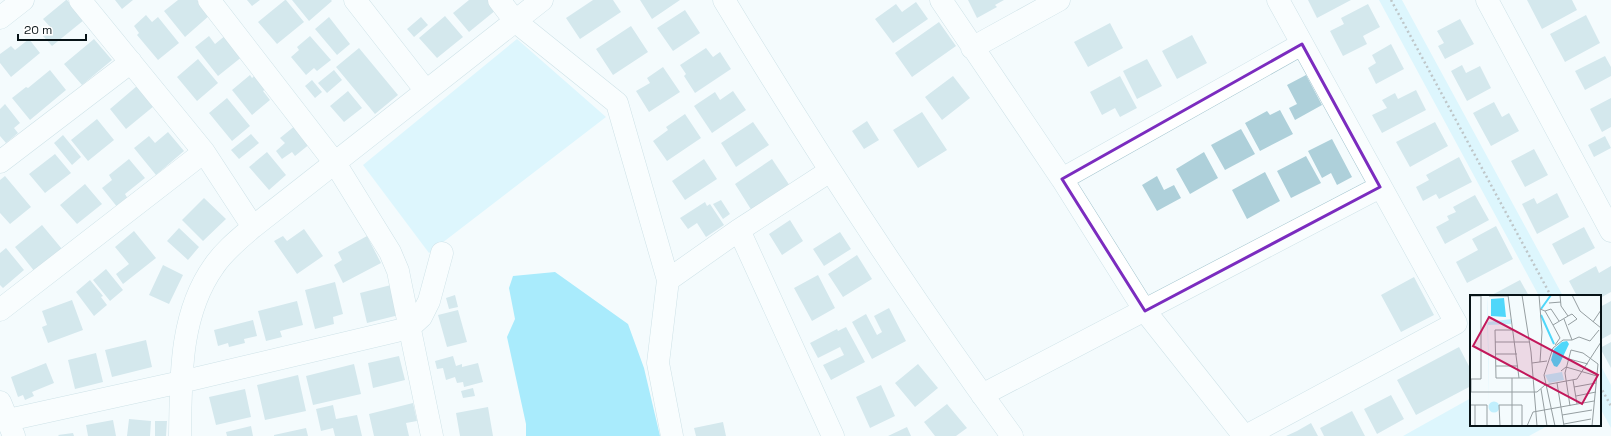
<svg xmlns="http://www.w3.org/2000/svg" width="1611" height="436" viewBox="0 0 1611 436" font-family="'Space Grotesk',sans-serif">
<style>
.green{fill:#c1effd}
.water{fill:#4fd7fa}
.building{fill:#aed0da}
.lines{fill:none;stroke-linecap:round;stroke-linejoin:round}
.minor-casing{stroke:#a2c4ce;stroke-width:23}
.path{stroke:#7c8588;stroke-width:2.5;stroke-dasharray:2 3;stroke-linecap:butt}
.minor{stroke:#fff;stroke-width:22}
.marked{fill:none;stroke:#7b2cbf;stroke-width:3;stroke-linejoin:round}
.inset-river{fill:none;stroke:#4fd7fa;stroke-width:2}
.inset-road{fill:none;stroke:#959ea1;stroke-width:1}
.view{fill:#c2185b;fill-opacity:0.15;stroke:#c2185b;stroke-width:2}
.inset-edge{fill:none;stroke:#071317;stroke-width:2}
</style>
<rect width="100%" height="100%" fill="#f4fbfd"/>
<!-- green -->
<path class="green" d="M1379,0H1402L1563,296H1539Z
M517,39L606,117L429,253L363,165Z
M1600,364L1611,385V428L1600,408Z
M1471,398V425H1549L1529,436H1403Z"/>
<!-- water -->
<path class="water" d="M555,272L628,324L644,368L660,436H526V424L507,337L515,319L509,288L513,276Z"/>
<!-- building -->
<path class="building" d="M66,0H67L84,20L52,46L43,36L52,29L43,19Z
M115,0H133L122,9Z
M178,0H197L210,15L185,37L164,11Z
M247,0H260L252,6Z
M285,0H286L304,22L277,44L258,22Z
M292,0H331L332,1L309,21Z
M469,0H488L496,10L469,32L453,13Z
M593,0H613L621,12L580,39L566,18Z
M640,0H680L652,19Z
M968,0H1004L995,5L997,7L977,18Z
M1308,0H1351L1317,18Z
M1527,0H1572L1577,10L1542,29Z
M916,2L928,19L893,43L875,19L896,4L902,12Z
M1368,4L1380,27L1363,36L1367,44L1343,56L1330,31L1344,24L1341,18Z
M685,10L700,33L673,51L657,28Z
M146,15L152,22L158,17L179,43L158,60L137,35L139,33L134,26Z
M1586,15L1600,43L1565,62L1550,34Z
M445,16L463,37L437,58L419,38Z
M329,17L350,44L337,55L315,29Z
M421,17L428,25L414,37L407,29Z
M1460,19L1474,44L1445,59L1438,46L1444,43L1437,31Z
M939,22L956,46L912,77L895,53Z
M1110,23L1123,48L1088,67L1074,42Z
M631,26L648,52L613,75L596,49Z
M226,35L243,56L218,76L195,47L209,36L215,44Z
M1192,35L1207,63L1177,79L1162,51Z
M310,36L331,60L317,71L314,68L306,75L291,57L299,50L297,47Z
M29,39L40,53L11,77L0,63V54L11,46L15,50Z
M94,39L112,60L82,85L64,64Z
M1391,44L1404,69L1376,84L1368,68L1376,63L1372,55Z
M359,48L398,95L375,114L336,67Z
M706,48L713,57L720,52L731,69L695,93L684,76L686,74L680,65Z
M1605,56L1611,67V76L1585,90L1575,71Z
M198,59L218,83L197,101L177,77Z
M1147,59L1162,86L1137,99L1123,71Z
M1462,65L1466,73L1480,66L1491,88L1467,101L1451,71Z
M663,67L680,92L649,112L636,91L650,83L647,78Z
M50,70L66,90L30,120L12,98L26,87L28,88Z
M334,70L342,80L327,93L318,83Z
M250,75L252,78L255,75L266,89L263,91L270,100L252,115L232,90Z
M1306,75L1322,105L1295,120L1289,108L1297,104L1287,85Z
M953,76L970,98L942,120L925,97Z
M1120,76L1137,108L1120,117L1115,108L1102,115L1090,92Z
M312,80L322,92L315,98L305,86Z
M137,86L154,106L126,129L110,109Z
M1416,90L1426,110L1382,133L1372,115L1387,108L1382,100L1395,93L1398,99Z
M348,91L362,108L344,122L330,106Z
M733,91L746,110L712,133L694,106L715,92L720,100Z
M227,98L250,126L232,141L209,113Z
M1611,98V127L1602,132L1590,109Z
M1494,102L1502,117L1509,113L1519,131L1491,146L1473,113Z
M5,104L20,123L14,128L18,133L6,143L0,136V109Z
M1280,110L1293,134L1260,151L1245,123L1267,111L1270,115Z
M922,112L947,150L918,168L893,130Z
M685,114L701,138L667,161L653,141L668,130L666,127Z
M97,119L114,140L88,161L71,140Z
M867,121L879,140L864,149L852,131Z
M753,122L769,145L736,167L721,143Z
M1435,122L1448,146L1410,167L1396,142Z
M296,125L311,143L295,156L292,152L282,159L276,151L285,143L280,138Z
M1241,129L1255,154L1225,170L1211,145Z
M168,132L184,151L156,175L134,148L149,136L155,143Z
M251,134L259,143L239,159L231,150Z
M63,135L81,157L72,165L54,143Z
M1605,136L1611,148L1594,157L1588,145Z
M1332,139L1352,177L1337,185L1331,173L1322,178L1308,151Z
M1534,149L1548,175L1525,187L1511,161Z
M267,152L286,175L269,190L249,167Z
M1204,152L1218,178L1190,194L1176,169Z
M55,154L71,173L45,193L29,174Z
M1306,156L1321,183L1291,198L1277,171Z
M1459,157L1472,182L1439,199L1436,194L1423,201L1416,187L1429,180L1426,175Z
M129,159L145,178L125,194L128,199L118,208L102,188L112,180L109,175Z
M704,159L717,179L685,200L672,181Z
M772,159L790,186L752,211L735,184Z
M1265,172L1280,201L1247,219L1232,190Z
M5,176L31,207L10,224L0,213V180Z
M1157,176L1164,190L1174,185L1181,198L1157,211L1142,185Z
M85,184L102,204L77,224L60,205Z
M1557,193L1569,217L1537,234L1522,204L1534,198L1537,204Z
M1475,195L1489,220L1445,244L1436,227L1449,220L1447,216L1456,212L1453,207Z
M204,198L226,219L203,241L182,220Z
M721,200L730,214L723,219L713,204Z
M705,202L707,206L710,204L724,225L706,237L697,223L688,229L680,218Z
M790,220L803,241L782,255L769,234Z
M42,225L62,249L35,272L15,247Z
M1496,226L1513,259L1467,283L1456,262L1478,250L1472,239Z
M1584,227L1595,248L1563,265L1552,244Z
M179,228L199,247L188,260L167,241Z
M304,229L323,256L297,274L274,241L283,236L287,241Z
M134,231L156,258L123,284L116,274L129,264L115,247Z
M840,232L851,249L824,266L813,249Z
M367,236L381,263L343,283L334,265L342,260L338,252Z
M6,248L24,270L3,288L0,285V253Z
M857,255L872,279L843,297L828,274Z
M163,265L183,275L169,304L149,295Z
M1596,266L1599,273L1611,266V292L1600,298V296H1577L1569,281Z
M106,269L123,290L110,301L93,280Z
M818,275L835,308L812,321L794,288Z
M1414,277L1434,315L1401,332L1381,295Z
M90,280L103,296L101,297L107,305L94,316L76,292Z
M1520,280L1529,296H1490Z
M335,282L343,314L333,317L334,324L315,329L305,290Z
M391,285L399,315L367,323L360,293Z
M455,295L458,307L449,309L446,298Z
M72,300L83,330L48,343L42,327L47,325L42,311Z
M297,301L303,325L280,331L282,337L266,341L258,311Z
M1611,301V334L1600,340V307Z
M889,308L906,341L872,359L852,322L866,314L877,335L882,332L874,316Z
M458,310L467,342L447,347L438,315Z
M253,320L257,336L244,339L245,343L229,347L228,343L218,346L214,330Z
M846,327L865,362L831,380L823,365L844,355L840,347L818,358L810,343L837,329L838,331Z
M146,340L152,367L112,377L105,350Z
M1611,342V368L1600,348Z
M1459,347L1471,370V386L1416,415L1397,380Z
M96,353L103,382L75,389L68,360Z
M399,356L405,380L373,388L368,363Z
M453,356L456,366L462,364V367L478,363L483,382L464,387L463,382L457,383L455,377L446,380L443,368L437,369L435,361Z
M46,363L54,383L32,392L34,396L25,400L23,395L18,397L11,377Z
M354,364L361,394L313,405L306,376Z
M918,364L938,388L915,407L895,383Z
M298,375L306,411L265,420L257,385Z
M881,385L895,416L870,428L856,397Z
M473,388L475,396L463,398L461,391Z
M245,389L251,417L216,425L209,397Z
M1391,395L1404,419L1377,434L1364,409Z
M413,403L417,421L406,423L409,436H374L369,414Z
M947,404L967,428L956,436H935L924,422Z
M333,405L336,419L357,415L362,436H335L333,428L321,431L316,409Z
M488,407L493,436H460L456,413Z
M1352,411L1365,436H1324L1320,428Z
M129,419L151,421L150,436H127Z
M113,420L116,436H88L86,425Z
M155,421H167L166,436H155Z
M723,422L726,436H696L694,428Z
M1311,423L1318,436H1286L1297,431Z
M251,426L253,436H227L226,432Z
M907,427L911,436H888Z
M306,428L308,436H274V435Z
M73,433L74,436H59L58,435Z"/>
<g class="lines">
<defs>
<path id="minor" d="M80,0L204,152L253,227
M209,0L335,163L390,252L398,271L401,286L432,436
M355,0L426,91
M499,0L515,21L617,103L668,280L658,363L672,436
M724,0C814,149 909,295 1012,436
M941,0L1062,179L1145,311L1244,436
M1487,0L1611,231
M0,18L23,0
M972,48L1059,0
M0,162L131,62
M1062,179L1302,44
M739,230L833,436
M668,280L739,230L830,171
M0,310L204,152
M982,395L1380,187
M0,402L14,436
M8,420L181,382L409,328L421,317L429,301L442,253
M180,436C181,378 179,315 214,266C224,251 239,239 253,227L542,0
M1246,436L1456,323L1278,0"/>
</defs>
<!-- minor casing -->
<use href="#minor" class="minor-casing"/>
<!-- path -->
<path class="path" d="M1391,0L1551,296
M1600,386L1611,406"/>
<!-- minor -->
<use href="#minor" class="minor"/>
</g>
<!-- marked area -->
<path d="M0 0H1611V436H0ZM1302,44L1380,187L1145,311L1062,179Z" fill="#f4fbfd" fill-opacity=".55" fill-rule="evenodd"/>
<path class="marked" d="M1302,44L1380,187L1145,311L1062,179Z"/>
<!-- overview -->
<g transform="translate(1470 295)">
<rect width="131" height="131" fill="#f4fbfd"/>
<path d="M17,0L18,27L41,24V29L18,30L19,110ZM92,77L94,85L79,88L75,80ZM18.5 112a5.5 5.5 0 1 1 11 0a5.5 5.5 0 1 1-11 0Z" fill="#c1effd"/>
<path d="M34,3L36,22L21,21V4ZM97,46L99,49L90,68L87,72L84,71L81,65L84,54L92,47Z" fill="#4fd7fa"/>
<path class="inset-river" d="M71,14L81,0M71,20L84,49"/>
<path class="inset-road" d="M38,0L49,83M52,0L61,57L67,131M69,0L72,37L70,67M102,0L110,16L131,33M0,1H11V84H0M19,1H38M79,8L91,7M70,14L75,16L83,30L98,21L91,11L90,0M75,16L81,14L89,26M98,21L102,19L107,24L98,30M94,24L102,45L109,42L120,46L129,35M123,27L131,15M83,30L90,43L85,50M44,35H25L26,83H63M25,47H60M26,59H47M99,64L118,69M62,68L77,66M26,71H48M91,76L96,72L127,81M42,83V131M103,85L107,109M87,88L94,131M104,92L126,88M71,94L77,131M0,97H67L75,90L107,84L131,47M1,97V84M106,101L126,97M0,110H17V131M5,110V131M100,111L95,78L101,55L113,58L128,69L122,131M92,120L122,115M94,129L121,124M30,131L29,110H52V131M57,131L63,117L124,106M85,131L74,80L83,53L93,45H102"/>
<path class="view" d="M19,22L128,80L112,109L3,51Z"/>
<rect width="131" height="131" class="inset-edge"/>
</g>
<!-- scale -->
<path d="M18 34v6h68v-6" fill="none" stroke="#071317" stroke-width="2"/>
<text x="24" y="34" font-size="12" fill="#071317" stroke="#ffffff" stroke-width="3" paint-order="stroke">20 m</text>
</svg>
